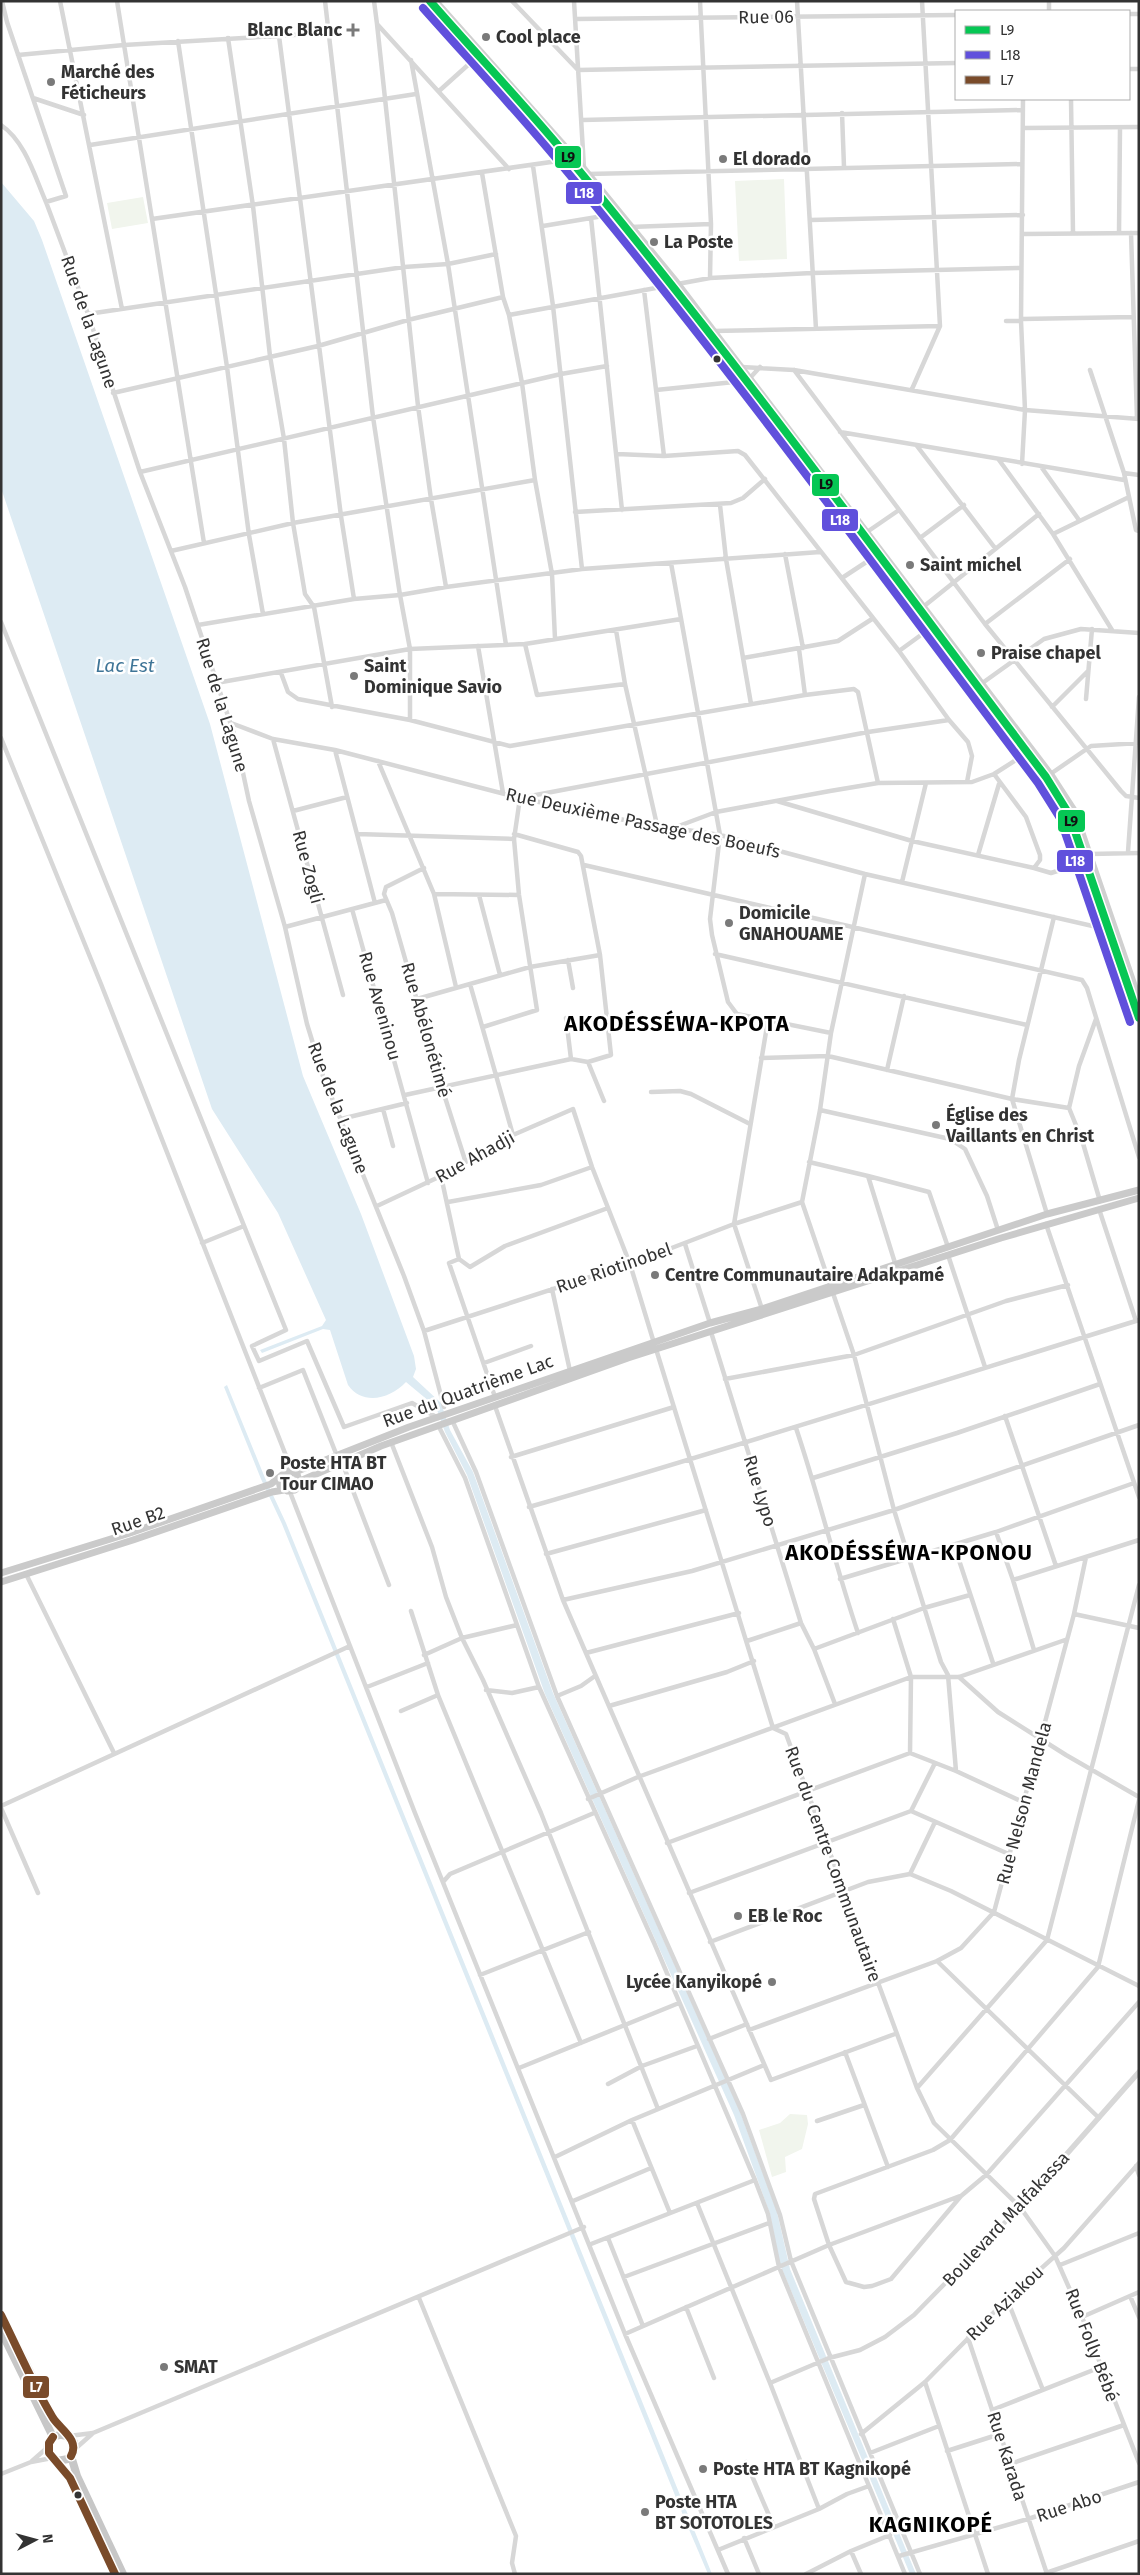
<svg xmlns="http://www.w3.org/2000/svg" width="1140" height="2575" viewBox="0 0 1140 2575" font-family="'Fira Sans',sans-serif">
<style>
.green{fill:#f1f5ed}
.water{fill:#ddebf3}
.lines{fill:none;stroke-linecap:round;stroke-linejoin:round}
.minor{stroke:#d7d7d7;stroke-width:4.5}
.tertiary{stroke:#d7d7d7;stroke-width:5.5}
.secondary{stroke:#d0d0d0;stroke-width:6}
.primary{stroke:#cacaca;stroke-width:7}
.trunk{stroke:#c7c7c7;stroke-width:8}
.bus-1-casing{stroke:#fff;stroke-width:11}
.bus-2-casing{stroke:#fff;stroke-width:11}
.bus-3-casing{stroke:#fff;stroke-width:11}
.bus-1{stroke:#06c754;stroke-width:8}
.bus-2{stroke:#6050dc;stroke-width:8}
.bus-3{stroke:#7a4b2a;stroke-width:8}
.poi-dot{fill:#7a7a7a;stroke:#fff;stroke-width:2}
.bus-dot{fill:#333;stroke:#fff;stroke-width:2}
.labels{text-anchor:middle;stroke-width:5;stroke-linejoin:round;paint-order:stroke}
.street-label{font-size:18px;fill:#333;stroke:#fff}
.poi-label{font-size:18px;font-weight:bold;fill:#333;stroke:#fff;text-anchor:start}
.water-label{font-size:19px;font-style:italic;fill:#3f7597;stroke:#fff}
.district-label{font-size:22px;font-weight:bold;letter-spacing:1px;fill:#000;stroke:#fff}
.line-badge{stroke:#fff;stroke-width:2}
.badge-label{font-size:14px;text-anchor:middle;font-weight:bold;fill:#fff}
.pale-badge-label{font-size:14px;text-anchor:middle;font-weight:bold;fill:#111}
</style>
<rect width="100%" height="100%" fill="#fff"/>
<!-- green -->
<path class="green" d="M784,179L787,259L739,261L735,181Z
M143,197L148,223L112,229L107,203Z
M790,2114L807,2115L808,2124L802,2149L785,2157L786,2172L772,2177L759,2130L780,2123Z"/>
<!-- water -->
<path class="water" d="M1,182L34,221L42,240L210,724L303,1076L361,1214L414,1356L416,1369L413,1377L441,1403L450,1430L473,1472L553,1693L739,2109L777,2212L790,2269L916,2574H910L779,2262L770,2214L734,2115L545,1694L467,1475L445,1432L436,1407L406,1382C390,1399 363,1406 348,1385L330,1330L323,1329L262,1353L260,1350L322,1326L326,1320L278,1213L212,1109L1,488Z
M227,1385L265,1478L286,1523L712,2574H708L685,2520L282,1524L261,1479L224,1387Z"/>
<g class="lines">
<!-- minor -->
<path class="minor" d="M2,1L7,22L66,196L46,202L88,314L140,472L185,587L236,740L249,801L285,927L307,1024L323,1076L404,1276L424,1331L444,1407
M60,1L122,309
M117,1L204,543
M325,1L373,417L400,595L410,649V720
M374,1L377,24L509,169
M512,1L578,70L956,63
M574,1L584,168
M700,1L711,224L710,278
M797,1L816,329
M1049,1V11
M1129,14H1139
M575,19L956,15
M377,24L418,406L431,499L446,587
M279,36L341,516L354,599
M228,38L253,206L270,356L284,439L293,523L305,594L314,607L332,707
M178,41L227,367L249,535L263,614
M18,55L124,45L328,33
M411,60L448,264L506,645
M1129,69H1139
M439,91L478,56
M33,98L84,115
M1071,99L1073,233
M842,113L844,167
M582,120L1023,110
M1,125C25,141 35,177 46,202
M1023,128L1139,127
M90,145L416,94
M533,166L553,306L582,569
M482,173L503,297L509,315L522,383L535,480L552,574L555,639
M588,174L1022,164
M591,218L622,510
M152,219L572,159
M810,220L1023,215
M543,226L615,214
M630,227L711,224
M1119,233L1120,128
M1131,233L1137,418
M1023,234L1139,233
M644,290L664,456
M88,314L404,267L448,264L496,254
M509,315L710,278L812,273L1021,268
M1022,319L1133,317
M1006,321H1021
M714,331L940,326
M742,367L794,370L1025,410L1139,419
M794,370L985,624L1121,791L1126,796L1139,798
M1090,370L1124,473L1136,530L1139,531
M912,389L940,326L922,1
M656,390L744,381L750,378L760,367
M113,393L318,346L408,320L503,297
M840,432L1124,480
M917,446L995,548
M617,454L664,456L738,451L745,455L899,651L949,720L968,742L972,756L967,782
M999,460L1053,534L1112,630
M1022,464L1025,410L1021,321L1023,99
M1042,468L1079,520
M140,472L561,374L607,366
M1124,473L1139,475
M720,505L726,559L751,704
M575,512L731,503L743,498L765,479
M867,532L899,510
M1053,534L1127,498
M920,538L964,505
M171,551L293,523L535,480
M785,554L803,648
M671,563L720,835L710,919L712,935L728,1002L737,1014L831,1033
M842,578L877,555
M923,607L1039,514
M1,622L286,1330L252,1346L259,1361L307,1341L344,1427L412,1403L438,1418
M985,624L1070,559
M198,625L354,599L400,595L446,587L582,569L820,552
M616,630L625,684L657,825
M525,644L537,695L625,684
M478,646L503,793
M799,649L805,695
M899,651L932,627
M743,658L838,641L872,619
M281,673L288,692L298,699L410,720L510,746L805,695L854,689L858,692L878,783
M216,683L410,649L525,644L681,619
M981,684L1044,639L1081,629L1139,633
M1086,699L1092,629
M1052,707L1088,671
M231,723L273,739L335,750L520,798L634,822L720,835L865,874L1110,930
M1,738L101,984L292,1471
M273,739L343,995
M335,750L375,903
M378,761L434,894L456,987
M1049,775L1091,746L1139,743
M777,801L912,841L1034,868L1040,860V855L1026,817L994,774
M293,811L347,797
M676,827L716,812L830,791L878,783L972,782L994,774L1027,753
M357,834L514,839
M1128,852L1139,697
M1090,854L1139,853
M978,855L999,784
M584,865L1082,980L1087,988L1139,1157
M424,868L386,887L384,894L392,913L442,1088L465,1160
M1034,868L1051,873L1086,862
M865,874L831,1033L820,1110L802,1202L854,1355L894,1510L941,1662L948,1675L956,1771
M902,882L926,783
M434,894L519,895
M479,895L500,975
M352,909L428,1183
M285,927L386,900
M715,954L1027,1025
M568,960L573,988
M470,984L513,1135
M417,999L530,967L600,955
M566,1018L571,1059
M483,1027L537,1010L519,895L514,839L520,798L868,732L949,720
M761,1058L828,1056L1012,1099L1069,1108L1079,1066L1096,1019
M588,1062L604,1101
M887,1070L904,996
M651,1092L680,1091L691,1094L750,1124
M405,1095L571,1059L588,1062L611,1055L600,955L581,856L578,852L514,834
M1069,1108L1082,1140L1100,1201
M383,1109L393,1146
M820,1110L950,1139L965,1149L987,1196L998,1230
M341,1119L407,1103
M809,1162L868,1176L895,1263
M441,1176L459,1259
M868,1176L929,1192L948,1247
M448,1202L541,1185L592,1167
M377,1206L441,1176L513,1135L573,1109L592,1167L630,1264L654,1343
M1099,1209L1136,1321
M1047,1214L1012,1099L1019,1060L1054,917
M1046,1224L1139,1497
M202,1243L244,1226
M685,1244L710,1323
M948,1255L985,1367
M552,1289L570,1371
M762,1309L734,1224L768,1020
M424,1331L630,1264L734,1224L802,1202
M711,1332L801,1623L814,1649L835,1704
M656,1349L773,1728L786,1734L917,2088L934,2123L1020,2207L1055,2256L1082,2317L1139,2463
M484,1363L531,1346
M725,1379L854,1355L1006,1301L1068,1285
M259,1388L303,1370L337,1456
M495,1397L449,1263L459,1259L470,1267L505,1246L608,1208
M495,1406L563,1600L771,2080L895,2034
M1005,1416L1056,1566
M452,1420L476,1472L557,1696L743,2114L780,2215L791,2261L920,2574
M438,1425L465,1478L539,1687L655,1945L755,2180L768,2214L779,2267L869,2486
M796,1428C819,1496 835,1565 858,1633
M391,1442L432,1547L446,1597L462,1638L483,1680L541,1813L658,2109
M511,1457L674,1407
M342,1462L389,1585
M813,1478L957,1433L1100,1384
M290,1492L415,1813L625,2334L728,2574
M529,1507C733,1448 936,1383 1139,1320
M996,1532L1013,1580L1034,1650
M954,1545L993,1663
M546,1554L706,1510
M26,1574L114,1753
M840,1579L996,1532L1134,1483
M1013,1580L1139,1540
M563,1600L692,1571L894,1510L1139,1425
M411,1611L438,1695L581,2043
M1074,1614L1139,1628
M893,1619L911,1677L910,1753
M747,1641L801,1623
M814,1649L924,1608L970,1595
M586,1653L739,1613
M424,1655L462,1638L517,1625
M959,1677L998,1712L1066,1755L1139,1797
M367,1687L428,1663
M486,1690L512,1693L539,1687
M557,1696L581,1686L595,1676
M609,1706L727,1672L754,1661
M401,1711L438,1695
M588,1799L638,1777L911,1677H959L1065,1640
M1139,1800L1098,1967L950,2140L933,2150L815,2194L814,2199L829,2245L846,2282L864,2287L872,2286L891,2279L961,2196L986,2175L1139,2002
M1,1806L350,1646
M1,1808L38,1893
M911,1811L935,1763
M667,1843L910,1753L956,1771L1025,1803
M910,1874L935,1822
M443,1882L450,1874L594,1813
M689,1893L911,1811L1011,1855
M710,1942L868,1882L910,1874L951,1891L1139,1986
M937,1961L1099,2118
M480,1975L589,1932
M749,2030L937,1961L961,1948L994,1912L1074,1614L1086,1557
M709,2039L747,2024
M845,2052L888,2167
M519,2068L679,2003
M608,2084L642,2066L697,2046
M917,2088L1047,1940L1139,1585
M632,2120L670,2213
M817,2121L864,2105
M555,2157L632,2120L764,2065
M1136,2166L1139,2175
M573,2201L651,2168
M697,2203L770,2383L829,2358L860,2350L885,2337L914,2315L1020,2207
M608,2238L643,2326
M591,2244L755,2180
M1060,2265L1139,2233
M624,2277L769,2223
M1130,2296L1139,2317
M419,2298L516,2536L512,2563L515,2574
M1007,2299L1043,2390
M686,2307L714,2378
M1082,2317L1139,2292
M625,2334L829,2245L960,2196
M968,2338L1047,2574
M925,2382L988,2574
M770,2383L819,2509
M992,2410L1101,2367
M861,2434L925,2382L1007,2299L1064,2248L1139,2163
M69,2436L93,2433L584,2227
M75,2449L92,2434
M947,2451L1000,2434
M870,2453L939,2426
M32,2461L48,2447
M746,2462L774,2527
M1010,2464L1124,2425
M1,2474L31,2462L52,2458
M744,2538L759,2574
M718,2550L819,2509L847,2494L869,2486L905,2574
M851,2551L861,2574
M899,2556L1028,2519L1139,2482
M1046,2573L1139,2541
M806,2574L851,2551L890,2535"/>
<!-- tertiary -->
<path class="tertiary" d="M1020,2207L1139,2072"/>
<!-- secondary -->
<path class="secondary" d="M430,1L570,159L615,214L734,366L1046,777L1069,814L1139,1019
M436,1L574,156L677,282L1051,774L1075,811L1139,998"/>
<!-- primary -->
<path class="primary" d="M295,1472L409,1427L710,1323L762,1309L1047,1214L1139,1190
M300,1481L381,1446L628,1358L1001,1238L1139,1198
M1,1573L130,1533L271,1484L287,1471L297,1474L300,1484L295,1490L287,1491L280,1486L279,1478
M1,1582L133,1540L272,1492L284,1490"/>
<!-- trunk -->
<path class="trunk" d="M1,2314L52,2416L66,2435
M1,2331L53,2437
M71,2456L77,2476L123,2574
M57,2461L68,2459L74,2452V2442C64,2428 42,2437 49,2453C54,2462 64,2467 69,2476C86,2508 100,2541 115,2574"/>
<defs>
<path id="bus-1" d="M430,1C477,55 527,107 572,162C737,361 890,571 1046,777L1069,814L1139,1018"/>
<path id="bus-2" d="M423,8C470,61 519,113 564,168C730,367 882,577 1038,783L1060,818L1130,1022"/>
<path id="bus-3" d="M1,2315C18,2349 33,2385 53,2418C61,2430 80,2440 71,2456
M53,2437L49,2443V2453L70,2478L115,2574"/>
</defs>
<!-- bus-1 casing -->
<use href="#bus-1" class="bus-1-casing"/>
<!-- bus-2 casing -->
<use href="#bus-2" class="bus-2-casing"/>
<!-- bus-3 casing -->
<use href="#bus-3" class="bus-3-casing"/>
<!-- bus-1 -->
<use href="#bus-1" class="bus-1"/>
<!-- bus-2 -->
<use href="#bus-2" class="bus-2"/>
<!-- bus-3 -->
<use href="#bus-3" class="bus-3"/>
</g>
<!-- markers -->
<g class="poi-dot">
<path d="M350.5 22.5h5v5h5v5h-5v5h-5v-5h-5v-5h5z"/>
<circle cx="486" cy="37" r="5"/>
<circle cx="51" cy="82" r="5"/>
<circle cx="723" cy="159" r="5"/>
<circle cx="654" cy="242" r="5"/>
<circle cx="910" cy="565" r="5"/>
<circle cx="981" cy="653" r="5"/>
<circle cx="354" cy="676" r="5"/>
<circle cx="729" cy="923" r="5"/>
<circle cx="936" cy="1125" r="5"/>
<circle cx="655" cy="1275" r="5"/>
<circle cx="270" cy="1473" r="5"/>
<circle cx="738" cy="1916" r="5"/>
<circle cx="772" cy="1982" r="5"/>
<circle cx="164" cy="2367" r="5"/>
<circle cx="703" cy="2469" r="5"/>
<circle cx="645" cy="2512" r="5"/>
</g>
<g class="bus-dot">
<circle cx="717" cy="359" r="4.5"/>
<circle cx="78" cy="2495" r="4.5"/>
</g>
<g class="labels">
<!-- street labels -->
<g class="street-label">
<text transform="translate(766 17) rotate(-1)" y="6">Rue 06</text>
<text transform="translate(89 322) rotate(71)" y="6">Rue de la Lagune</text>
<text transform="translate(222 705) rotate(73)" y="6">Rue de la Lagune</text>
<text transform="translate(643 823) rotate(12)" y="6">Rue Deuxième Passage des Boeufs</text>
<text transform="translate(308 867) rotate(75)" y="6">Rue Zogli</text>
<text transform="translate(380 1006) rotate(74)" y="6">Rue Aveninou</text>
<text transform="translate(426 1030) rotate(74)" y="6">Rue Abélonétimé</text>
<text transform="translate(338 1108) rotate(69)" y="6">Rue de la Lagune</text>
<text transform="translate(475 1157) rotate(-29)" y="6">Rue Ahadji</text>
<text transform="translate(614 1268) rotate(-19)" y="6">Rue Riotinobel</text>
<text transform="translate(468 1391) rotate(-20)" y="6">Rue du Quatrième Lac</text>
<text transform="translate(760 1491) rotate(73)" y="6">Rue Lypo</text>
<text transform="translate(138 1521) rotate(-19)" y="6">Rue B2</text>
<text transform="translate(1024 1803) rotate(-75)" y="6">Rue Nelson Mandela</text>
<text transform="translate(833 1864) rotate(70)" y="6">Rue du Centre Communautaire</text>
<text transform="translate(1006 2219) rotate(-47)" y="6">Boulevard Malfakassa</text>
<text transform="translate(1005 2303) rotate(-44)" y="6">Rue Aziakou</text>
<text transform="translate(1092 2345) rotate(69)" y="6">Rue Folly Bébé</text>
<text transform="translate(1007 2456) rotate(72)" y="6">Rue Karada</text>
<text transform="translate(1069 2506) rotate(-18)" y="6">Rue Abo</text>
</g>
<!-- poi labels -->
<g class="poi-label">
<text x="342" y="36" text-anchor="end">Blanc Blanc</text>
<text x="496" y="43">Cool place</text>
<text x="61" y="78">Marché des<tspan x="61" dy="21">Féticheurs</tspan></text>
<text x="733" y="165">El dorado</text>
<text x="664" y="248">La Poste</text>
<text x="920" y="571">Saint michel</text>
<text x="991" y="659">Praise chapel</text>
<text x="364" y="672">Saint<tspan x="364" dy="21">Dominique Savio</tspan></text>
<text x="739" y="919">Domicile<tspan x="739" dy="21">GNAHOUAME</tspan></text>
<text x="946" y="1121">Église des<tspan x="946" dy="21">Vaillants en Christ</tspan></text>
<text x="665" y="1281">Centre Communautaire Adakpamé</text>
<text x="280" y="1469">Poste HTA BT<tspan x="280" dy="21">Tour CIMAO</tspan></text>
<text x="748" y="1922">EB le Roc</text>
<text x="762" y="1988" text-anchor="end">Lycée Kanyikopé</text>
<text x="174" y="2373">SMAT</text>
<text x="713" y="2475">Poste HTA BT Kagnikopé</text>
<text x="655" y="2508">Poste HTA<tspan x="655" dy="21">BT SOTOTOLES</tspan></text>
</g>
<!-- water labels -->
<g class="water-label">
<text x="125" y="672">Lac Est</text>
</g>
<!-- district labels -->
<g class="district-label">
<text x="677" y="1031">AKODÉSSÉWA-KPOTA</text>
<text x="909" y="1560">AKODÉSSÉWA-KPONOU</text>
<text x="931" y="2532">KAGNIKOPÉ</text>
</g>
</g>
<g class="line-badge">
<rect x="554" y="145" width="28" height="24" rx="5" fill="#06c754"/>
<rect x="565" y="181" width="38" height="24" rx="5" fill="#6050dc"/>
<rect x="811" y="473" width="29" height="24" rx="5" fill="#06c754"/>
<rect x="821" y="508" width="38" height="24" rx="5" fill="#6050dc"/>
<rect x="1057" y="809" width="29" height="24" rx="5" fill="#06c754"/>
<rect x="1056" y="849" width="38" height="24" rx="5" fill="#6050dc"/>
<rect x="22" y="2375" width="28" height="24" rx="5" fill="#7a4b2a"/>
</g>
<g class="badge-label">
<text x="584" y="198">L18</text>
<text x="840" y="525">L18</text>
<text x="1075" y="866">L18</text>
<text x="36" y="2392">L7</text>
</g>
<g class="pale-badge-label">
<text x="568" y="162">L9</text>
<text x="826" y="489">L9</text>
<text x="1071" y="826">L9</text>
</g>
<!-- border -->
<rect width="1140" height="2575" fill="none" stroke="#333333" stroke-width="5"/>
<!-- legend -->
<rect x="955" y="10" width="175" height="90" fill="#ffffff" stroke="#adadad"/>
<rect x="965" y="26" width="25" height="8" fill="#06c754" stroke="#adadad"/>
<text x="1000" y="35" font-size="15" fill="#333333">L9</text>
<rect x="965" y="51" width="25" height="8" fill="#6050dc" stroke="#adadad"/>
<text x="1000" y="60" font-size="15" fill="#333333">L18</text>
<rect x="965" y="76" width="25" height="8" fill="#7a4b2a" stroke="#adadad"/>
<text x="1000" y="85" font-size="15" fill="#333333">L7</text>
<!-- north arrow -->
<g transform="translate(35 2540) rotate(84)" stroke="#ffffff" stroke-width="4" paint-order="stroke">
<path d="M0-4L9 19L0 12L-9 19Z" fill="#333333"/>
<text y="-8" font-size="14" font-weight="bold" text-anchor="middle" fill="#333333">N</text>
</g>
</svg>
